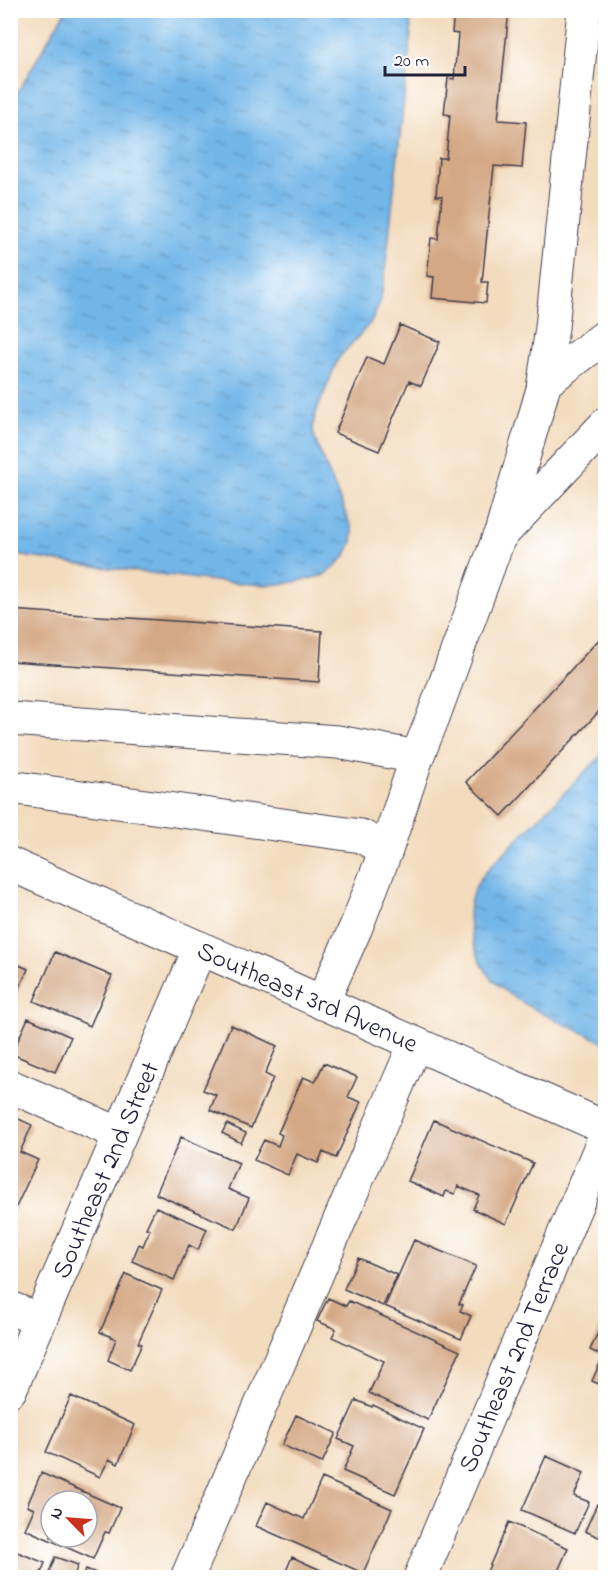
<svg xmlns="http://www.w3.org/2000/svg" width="616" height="1588" viewBox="0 0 616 1588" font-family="'Indie Flower',sans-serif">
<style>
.water{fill:url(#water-ripples);stroke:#4a6c92;stroke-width:1.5}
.building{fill:#d4a884;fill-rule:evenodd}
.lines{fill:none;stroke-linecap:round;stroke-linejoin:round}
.minor-casing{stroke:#413e4e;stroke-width:35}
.minor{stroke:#fff;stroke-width:33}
.labels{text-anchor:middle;stroke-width:4.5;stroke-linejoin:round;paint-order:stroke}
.street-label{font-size:26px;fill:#22223b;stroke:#fff}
</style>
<defs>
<pattern id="water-ripples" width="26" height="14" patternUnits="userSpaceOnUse" patternTransform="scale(1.5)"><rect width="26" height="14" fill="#72b6e8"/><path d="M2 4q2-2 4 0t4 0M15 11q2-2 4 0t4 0" fill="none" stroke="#5d94bd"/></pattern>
</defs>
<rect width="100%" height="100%" fill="#fff"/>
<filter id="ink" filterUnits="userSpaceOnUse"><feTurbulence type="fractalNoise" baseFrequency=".0167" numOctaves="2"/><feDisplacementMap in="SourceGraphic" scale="12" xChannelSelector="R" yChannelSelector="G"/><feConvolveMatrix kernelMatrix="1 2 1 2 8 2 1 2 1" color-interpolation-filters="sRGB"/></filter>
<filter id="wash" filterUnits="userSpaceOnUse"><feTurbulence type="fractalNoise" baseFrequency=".008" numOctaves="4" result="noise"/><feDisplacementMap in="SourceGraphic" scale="24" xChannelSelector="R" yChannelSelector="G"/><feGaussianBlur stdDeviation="1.35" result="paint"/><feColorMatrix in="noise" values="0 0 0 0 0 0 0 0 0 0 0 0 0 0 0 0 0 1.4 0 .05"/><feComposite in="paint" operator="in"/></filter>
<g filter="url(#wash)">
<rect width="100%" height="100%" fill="#f3dbbd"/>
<!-- water -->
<path class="water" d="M65,11H410L411,35L388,245L383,288L379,305L371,322L338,359L314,418L313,431L316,442L353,531L352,542L346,555L334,568L322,576L284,584L262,585L206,580L63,562L11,554V104Z
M605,752V1043C573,1027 527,1010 500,987C475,965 460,916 476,886C480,879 485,873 490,867Z"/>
<g id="blocks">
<!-- building -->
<path class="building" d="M454,10H509L498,120L526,122L522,168L494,166L482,282H488L486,303L432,298L434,277L427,276L431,238L438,239L442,196H436L439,158H446L450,115L444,114L448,78L454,79L458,34L452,33Z
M400,325L440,342L421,386L409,381L379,451L335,433L367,357L384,364Z
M10,610L322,631L319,682L10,661Z
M606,632V704L502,816L466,782Z
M55,952L112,976L90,1026L34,1001Z
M10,961L28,969L10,1009Z
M28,1018L71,1037L55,1072L12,1054Z
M231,1025L277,1046L265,1074L273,1078L251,1128L210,1110L216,1095L203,1090Z
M324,1063L357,1077L348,1097L361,1102L336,1158L323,1152L318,1163L297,1154L288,1175L254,1160L264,1140L278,1146L282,1135L278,1133L303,1077L315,1082Z
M10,1115L32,1125L20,1152L38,1160L10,1220Z
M434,1120L533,1163L506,1224L473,1209L479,1195L458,1186L455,1194L446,1191L444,1197L408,1181Z
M227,1124L246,1133L241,1143L222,1133Z
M181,1137L239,1163L228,1189L249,1198L236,1229L156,1194Z
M156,1207L207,1229L198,1250L189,1245L174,1280L132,1261L139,1244L143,1246L150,1229L146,1228Z
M414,1240L476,1266L459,1304L463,1305L460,1311L471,1316L461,1339L385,1306Z
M358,1258L397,1275L383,1306L344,1289Z
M126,1274L162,1290L138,1343L142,1344L130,1370L108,1360L116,1339L100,1332Z
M328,1298L346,1306L349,1301L460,1351L428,1420L369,1393L384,1361L332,1337L336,1329L317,1321Z
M601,1326L606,1328V1387L592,1381L603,1356L590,1350Z
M71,1396L135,1425L118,1464L109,1459L100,1477L46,1452Z
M356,1400L372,1407L373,1405L424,1429L395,1494L343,1471L354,1446L338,1439Z
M296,1415L336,1433L322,1463L282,1445Z
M546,1456L584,1473L574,1496L589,1502L575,1533L522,1510Z
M41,1473L120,1508L109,1533L105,1532L93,1559L25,1529L34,1509L27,1506ZM51,1501H87V1537H51Z
M322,1478L392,1509L363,1573L256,1526L267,1502L304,1519Z
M597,1504L606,1508V1540L585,1531Z
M509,1522L568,1548L555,1578H493L486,1574Z
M12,1550L45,1563L39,1578H10Z
M55,1557L78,1565L73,1578H47Z
M292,1557L338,1578H283Z
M86,1569L106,1577V1578H82Z"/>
</g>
</g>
<g filter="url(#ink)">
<use href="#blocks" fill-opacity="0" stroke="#413e4e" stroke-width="1.5"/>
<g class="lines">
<defs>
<g id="minor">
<path d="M544,383L606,336"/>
<path d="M502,530L543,389L552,328L584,10"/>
<path d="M10,719L338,742L417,757"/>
<path d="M10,787L361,836L386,850"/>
<path id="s1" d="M10,864L606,1128"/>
<path d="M322,1003L356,927L386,850L417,757L432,720L499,537L606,424"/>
<path d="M10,1086L120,1134"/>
<path d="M10,1308L40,1320"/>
<path id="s2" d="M10,1390L200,948"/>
<path d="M187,1578L415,1044"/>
<path id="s3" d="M420,1578L606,1134"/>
</g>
</defs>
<!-- minor casing -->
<use href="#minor" class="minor-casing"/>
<!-- minor -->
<use href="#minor" class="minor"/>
</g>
</g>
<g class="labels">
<!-- street labels -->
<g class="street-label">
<text dy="9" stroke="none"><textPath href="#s1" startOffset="326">Southeast 3rd Avenue</textPath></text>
<text dy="9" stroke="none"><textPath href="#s2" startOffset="240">Southeast 2nd Street</textPath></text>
<text dy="9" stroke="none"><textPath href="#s3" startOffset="240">Southeast 2nd Terrace</textPath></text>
</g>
</g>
<!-- margin -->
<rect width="616" height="1588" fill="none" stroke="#fff" stroke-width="36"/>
<!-- north arrow -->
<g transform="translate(69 1519) rotate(295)"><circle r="28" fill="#ffffff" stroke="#a7a7b1" stroke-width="1.5"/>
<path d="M0-4.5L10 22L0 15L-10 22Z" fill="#c8321e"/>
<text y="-9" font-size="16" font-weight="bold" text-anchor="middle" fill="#22223b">N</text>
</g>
<!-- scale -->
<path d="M385 66v9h80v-9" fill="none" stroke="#22223b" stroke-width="3"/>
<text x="394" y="66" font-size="18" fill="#22223b" stroke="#ffffff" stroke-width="4.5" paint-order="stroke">20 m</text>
</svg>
